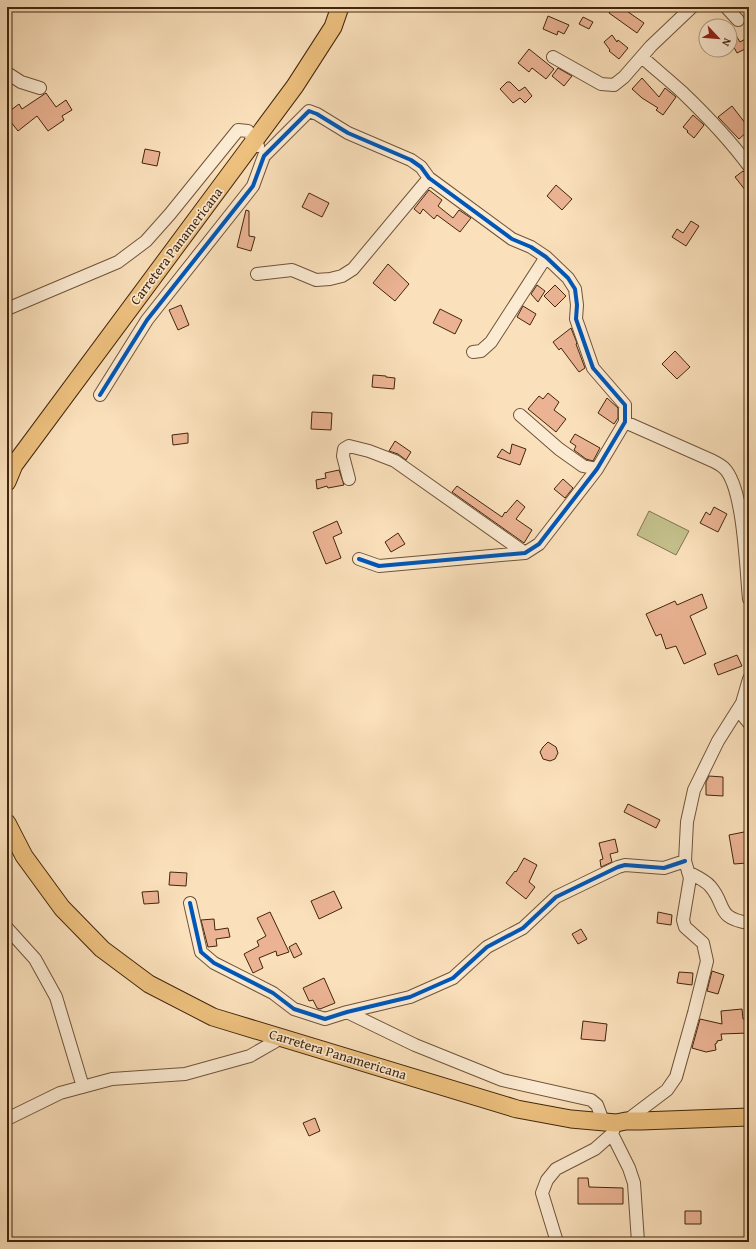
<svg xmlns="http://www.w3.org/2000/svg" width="756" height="1249" viewBox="0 0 756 1249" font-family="'Gentium Book Plus',serif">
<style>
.garden{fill:#c4c18c;stroke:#83744c}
.building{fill:#ebb393;stroke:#42260c}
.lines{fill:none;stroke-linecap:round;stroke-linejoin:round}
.minor-casing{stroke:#705438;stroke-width:14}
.highway-casing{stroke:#42260c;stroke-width:19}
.minor{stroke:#fcebd3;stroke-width:12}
.highway{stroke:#edc07e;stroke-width:17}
.cycleway-casing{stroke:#fcebd3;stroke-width:6}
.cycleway{stroke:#0057b8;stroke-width:4}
.labels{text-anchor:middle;stroke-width:3.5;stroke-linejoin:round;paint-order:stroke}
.street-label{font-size:14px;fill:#42260c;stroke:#fcebd3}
</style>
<rect width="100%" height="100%" fill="#fae0bb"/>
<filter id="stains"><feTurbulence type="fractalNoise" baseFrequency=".005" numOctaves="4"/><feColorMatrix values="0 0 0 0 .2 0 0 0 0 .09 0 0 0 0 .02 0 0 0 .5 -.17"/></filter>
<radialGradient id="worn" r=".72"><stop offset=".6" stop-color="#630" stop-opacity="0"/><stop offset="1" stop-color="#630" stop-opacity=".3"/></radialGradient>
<!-- garden -->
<path class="garden" d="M649,511L689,531L676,555L637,535Z"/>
<!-- building -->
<path class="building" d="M613,7H621L644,23L637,33L609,13Z
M548,16L569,25L564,34L558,31L557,35L543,29Z
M583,17L593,22L589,29L579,24Z
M730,26L740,42L749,37V47L737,53L730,40Z
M612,35L617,42L618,40L628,48L619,59L609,51L610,50L604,42Z
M529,49L554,69L546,79L532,68L529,72L518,63Z
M558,68L572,76L564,86L552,76Z
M642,78L659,97L665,88L676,97L663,115L656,110L658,108L642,98L632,89Z
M507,82H510L519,91L525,87L532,96L525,103L520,98L513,103L500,89Z
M46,93L56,107L66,100L72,110L62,116L64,120L48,131L37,116L18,131L7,117V113L19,104L22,109Z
M732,106L749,128V130L739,139L718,117Z
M693,115L704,125L694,138L687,132L688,131L683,127Z
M145,149L160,152L157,166L142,163Z
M743,171L749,176V195L735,177Z
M556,185L572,199L562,210L547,196Z
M429,190L442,200L438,206L453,218L459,210L471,218L460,232L437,215L434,219L423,209L420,214L414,209Z
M309,193L329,203L322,217L302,207Z
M246,210L249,211V236L255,237L251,251L237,247Z
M691,221L699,226L686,246L672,237L677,229L683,233Z
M388,264L409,284L395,301L373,283Z
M537,285L545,291L538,302L531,294Z
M555,285L566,296L555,307L544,296Z
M181,305L189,325L178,330L169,310Z
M523,306L536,314L530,325L517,317Z
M440,309L462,320L455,334L433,323Z
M571,328L577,343L576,344L585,368L579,372L561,348L559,350L553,342Z
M675,351L690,367L677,379L662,364Z
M373,375L386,376V377L395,378L394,389L372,387Z
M548,393L559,402L554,410L566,419L556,432L528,409L539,396L543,399Z
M607,398L618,408V418L614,424L598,413Z
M312,412L332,413L331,430L311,429Z
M188,433V443L173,445L172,435Z
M575,434L600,448L593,461L586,459L574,450L576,446L570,442Z
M395,441L411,452L406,460L398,454L389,451Z
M512,444L526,449L520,465L497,457L502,449L510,454Z
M339,470L344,485L328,488L327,486L317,489L316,480L326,478L325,473Z
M563,479L573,488L565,498L554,489Z
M457,486L502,517L505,512L506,513L517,500L525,507L516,519L532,530L524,543L452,492Z
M714,507L727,514L718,532L700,523L706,512L710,515Z
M337,521L342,533L333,537L341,558L326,564L313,532Z
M398,533L405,544L391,552L385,542Z
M702,594L707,608L690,616L706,654L684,664L676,646L666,649L661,634L656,636L646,614L675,601L677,605Z
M737,655L742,666L718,675L714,664Z
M548,742L556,747L558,753L555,759L550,761L543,759L540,752L543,747Z
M709,776L723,777V796L706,795V782Z
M628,804L660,820L656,828L624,812Z
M749,831V846L745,847L747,863L734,864L729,835Z
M615,839L618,852L610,854L612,862L601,867L600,860L603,859L599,843Z
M524,858L537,865L529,882L535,887L526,899L506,883L515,871L516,872Z
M170,872L187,873L186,886L169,885Z
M158,891L159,903L144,904L142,892Z
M334,891L342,908L319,919L311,901Z
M270,912L289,952L277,956L276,951L259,958L263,968L253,973L244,954L259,946L257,941L266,936L257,918Z
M658,912L672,915L671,925L657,923Z
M214,919L215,930L228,928L230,937L216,939L217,946L208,947L201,920Z
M581,929L587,939L578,944L572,934Z
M296,943L302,954L294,958L289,947Z
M712,971L724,975L718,994L707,991Z
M679,972L693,973L692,985L677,983Z
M324,978L335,1003L320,1009L317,1008L313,1000L309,1001L303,988Z
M742,1009L743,1019H749V1033L721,1034L722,1040L717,1041V1043L715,1044L716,1050L706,1052L692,1048L700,1019L722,1024L721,1011Z
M583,1021L607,1024L605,1041L581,1039Z
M315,1118L320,1131L309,1136L303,1123Z
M578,1178H588L589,1187L623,1188V1204H578Z
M685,1211H701V1224H685Z"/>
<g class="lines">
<defs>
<path id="minor" d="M726,7L738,20
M553,57L601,84L614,85L624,77L651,46L692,7
M642,57C655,69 669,80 682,92C706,115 729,139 749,166
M7,73L21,82L40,88
M257,274L292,270L316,280L330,279L342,276L353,269L429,178
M7,309L118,262L146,241L170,214L238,130L248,131L258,146
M473,352L481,351L491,342L546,257
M100,395L147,320L253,186L264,156L309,111L317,114L348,133L411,160L421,167L429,178L512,239L531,247L546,257L568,278L575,289L577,305L576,319L593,368L625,405V422L597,469L539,544L525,553L379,566L359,559
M520,415L559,449L583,466L597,469
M625,422L713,461C717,463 721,465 724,468C744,487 746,570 749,599
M349,479L343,456L344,449L349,446L369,451L395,461L525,553
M742,703L744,717L749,723
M688,872C695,876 705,880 710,886C727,905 715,918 749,923
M190,903L201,952L214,963L273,993L294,1009L325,1019L347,1012L410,997L453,978L487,947L523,928L556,897L618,867L625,865L664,868L685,861
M7,928L35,959L56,997L83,1087
M347,1012L415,1045L502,1080L591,1100L597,1105L603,1121
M7,1119L60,1093L112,1079L185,1074L250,1056L283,1037
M626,1121L667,1090L676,1077L694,1013L707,961L703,943L685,927L683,920L690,878L685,861L687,822L694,790L718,741L742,703L749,679
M612,1134L629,1168L634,1183L638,1242
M557,1242L542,1193L547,1180L556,1169L595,1149L612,1134L616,1123"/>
<path id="highway" d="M7,482L14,465L295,86L333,27L340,7
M7,823L24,856L62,908L102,949L149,984L213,1017L517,1109L571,1119L616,1123L626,1121H641L749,1117"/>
</defs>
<!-- minor casing -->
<use href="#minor" class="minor-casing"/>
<!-- highway casing -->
<use href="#highway" class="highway-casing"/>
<!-- minor -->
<use href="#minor" class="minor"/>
<!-- highway -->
<use href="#highway" class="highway"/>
<defs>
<path id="cycleway" d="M100,395L147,320L253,186L264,156L309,111L317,114L348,133L411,160L421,167L429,178L512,239L531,247L546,257L568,278L575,289L577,305L576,319L593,368L625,405V422L597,469L539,544L525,553L379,566L359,559
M190,903L201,952L214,963L273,993L294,1009L325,1019L347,1012L410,997L453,978L487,947L523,928L556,897L618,867L625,865L664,868L685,861"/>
</defs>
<!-- cycleway casing -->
<use href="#cycleway" class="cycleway-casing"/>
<!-- cycleway -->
<use href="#cycleway" class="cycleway"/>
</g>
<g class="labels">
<!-- street labels -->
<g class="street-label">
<text transform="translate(176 246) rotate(-53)" y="5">Carretera Panamericana</text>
<text transform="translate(338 1054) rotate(17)" y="5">Carretera Panamericana</text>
</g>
</g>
<!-- margin -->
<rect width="756" height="1249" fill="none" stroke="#fae0bb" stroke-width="24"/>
<rect x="8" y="8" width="740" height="1233" fill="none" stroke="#42260c" stroke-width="2"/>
<rect x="12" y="12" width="732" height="1225" fill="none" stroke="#42260c"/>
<!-- north arrow -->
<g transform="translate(718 38) rotate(116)"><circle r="19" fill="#fcebd3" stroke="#b29c83"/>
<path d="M0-3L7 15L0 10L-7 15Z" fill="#8f2418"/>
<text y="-6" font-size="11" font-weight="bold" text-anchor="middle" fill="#42260c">N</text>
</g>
<rect width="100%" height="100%" filter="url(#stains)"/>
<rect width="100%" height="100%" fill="url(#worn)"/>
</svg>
